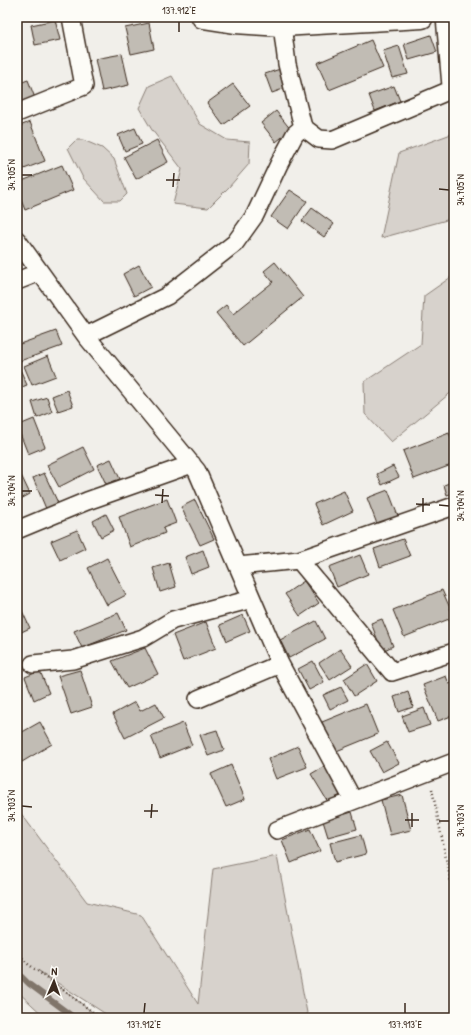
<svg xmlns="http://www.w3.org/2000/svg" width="471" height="1035" viewBox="0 0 471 1035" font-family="'Patrick Hand',sans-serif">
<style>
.green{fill:#d7d2cc;stroke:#897e75}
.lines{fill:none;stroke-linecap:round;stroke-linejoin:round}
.stream{stroke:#80746b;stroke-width:5.5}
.building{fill:#c1bcb4;stroke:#3b2a1e}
.street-casing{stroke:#3b2a1e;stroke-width:20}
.secondary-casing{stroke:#3b2a1e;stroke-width:25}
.path{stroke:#3b2a1e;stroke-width:2.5;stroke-dasharray:1 3;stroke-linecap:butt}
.street{stroke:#fdfcf7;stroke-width:17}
.secondary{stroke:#fdfcf7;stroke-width:22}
.ticks{fill:none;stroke:#3b2a1e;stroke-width:1.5}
.neatline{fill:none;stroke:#3b2a1e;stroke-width:1.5}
.ticks-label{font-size:10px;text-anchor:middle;fill:#3b2a1e}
</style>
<rect width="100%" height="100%" fill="#f1efea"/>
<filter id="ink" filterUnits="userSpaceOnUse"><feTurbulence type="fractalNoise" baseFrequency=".025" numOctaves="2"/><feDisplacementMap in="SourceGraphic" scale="8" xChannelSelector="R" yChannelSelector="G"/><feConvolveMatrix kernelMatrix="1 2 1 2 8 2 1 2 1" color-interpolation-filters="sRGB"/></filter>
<g filter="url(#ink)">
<!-- green -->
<path class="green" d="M172,76L200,124L227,140L250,142L249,164L229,187L208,208L173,204L182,169L152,130L139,108L149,86Z
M454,133V218L381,238L399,153Z
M76,140H83L102,148L114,159L127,194L120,201H104L83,178L68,148Z
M454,275V390L391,442L365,414L364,382L421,344L424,296Z
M17,808L87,902L141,915L198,1004L213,869L277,856L308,1018H112L39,971L100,1018H46L17,991Z"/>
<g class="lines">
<!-- stream -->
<path class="stream" d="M17,972L29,984L75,1018"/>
</g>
<!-- building -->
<path class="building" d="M55,20L60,40L35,45L31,25Z
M149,23L154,49L131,54L125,28Z
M431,35L437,52L409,60L404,44Z
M371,40L383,68L329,90L317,63Z
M399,46L408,74L392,78L383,51Z
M122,54L129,85L102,91L95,59Z
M280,69L286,88L272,93L265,74Z
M28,80L35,98L17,104V84Z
M233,84L250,106L223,125L207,103Z
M394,86L400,101L375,111L369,95Z
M276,111L291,130L276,142L261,123Z
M30,122L45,161L24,169L17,150V127Z
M135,128L142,144L125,151L118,135Z
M157,140L168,162L136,179L124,157Z
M62,165L73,190L25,210L17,190V183Z
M290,190L307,201L288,229L271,217Z
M312,208L334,224L324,237L302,221Z
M275,262L303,297L243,346L216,313L226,305L233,314L273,282L264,271Z
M139,265L151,287L134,296L123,274Z
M56,331L62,346L17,362V345Z
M48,356L56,376L32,385L24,366Z
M19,367L27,385L17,389V368Z
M67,390L73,406L58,411L52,396Z
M47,397L52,412L37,418L32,402Z
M34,419L45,447L28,454L17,426Z
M449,433L454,445V464L414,479L403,451Z
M83,447L94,469L59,487L47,465Z
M111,459L120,479L106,484L97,465Z
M393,466L399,477L382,485L377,474Z
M20,473L30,494L17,501V474Z
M44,473L59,505L47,511L33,478Z
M454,481V493L447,495L444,485Z
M388,490L398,516L377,524L367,498Z
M344,491L353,511L323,525L314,504Z
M167,499L176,523L163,528L165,533L130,547L119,517Z
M195,500L214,539L200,545L181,507Z
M106,514L114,530L101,537L93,521Z
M77,530L85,548L60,560L51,541Z
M403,539L410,556L380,567L374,549Z
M203,550L209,567L191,574L185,557Z
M360,555L368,574L337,587L329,567Z
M107,558L126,595L107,605L88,568Z
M169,563L176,587L160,592L153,568Z
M304,581L319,603L300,616L285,594Z
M442,590L454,617L404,637L393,610Z
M17,600L30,628L17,634Z
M118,613L126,630L82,648L74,631Z
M243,615L250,631L227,641L220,625Z
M382,619L393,646L382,651L371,623Z
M316,621L325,639L289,658L280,640Z
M206,622L216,648L183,661L173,635Z
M145,648L158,674L127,688L112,661Z
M340,649L352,666L330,680L319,663Z
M313,661L324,682L309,690L298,669Z
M367,664L377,681L354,696L344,679Z
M80,670L92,707L71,714L58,676Z
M40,671L49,693L34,700L25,677Z
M446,676L449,684L454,682V715L438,721L423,685Z
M341,687L348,700L330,709L323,695Z
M408,692L413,707L399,712L394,697Z
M135,702L140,711L156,703L164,718L125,738L113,714Z
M366,704L378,734L334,752L322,722Z
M424,708L430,725L408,732L402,716Z
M40,722L52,744L22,762L17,753V735Z
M183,723L192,745L160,758L151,736Z
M217,730L224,750L208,756L200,735Z
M387,742L399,763L382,772L370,751Z
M298,746L307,767L276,779L268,759Z
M231,765L245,799L226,807L211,774Z
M326,765L343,794L328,802L311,774Z
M402,795L411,830L390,835L381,800Z
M352,812L357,829L328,837L323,821Z
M310,829L320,851L291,863L282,840Z
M361,835L366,854L335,862L330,843Z"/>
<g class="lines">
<defs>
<path id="street" d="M17,113L84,86L71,17
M303,127L319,139L332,140L448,91L451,86L445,17
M17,240L86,336L197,471L280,664L353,800
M17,281L40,272
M86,336L167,296L235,243L255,215L279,164L295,134L303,127L287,64L282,25
M17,530L87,501L192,464
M299,560L392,672L454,652
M238,566L299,560L454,506
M33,664L73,660L143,638L173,620L252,599
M198,699L280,664
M277,830L454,762"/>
<path id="secondary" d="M203,17L235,22L282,25L422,17"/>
</defs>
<!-- street casing -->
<use href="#street" class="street-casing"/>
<!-- secondary casing -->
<use href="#secondary" class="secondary-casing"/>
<!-- path -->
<path class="path" d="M432,789L454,898
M17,952L28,964L94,1013L102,1018"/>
<!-- street -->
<use href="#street" class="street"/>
<!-- secondary -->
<use href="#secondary" class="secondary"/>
</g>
</g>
<!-- ticks -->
<path class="ticks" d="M179,32V22M22,175H32M166,180H180M173,187L174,173M439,189L449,190M22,491H32M155,495L169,496M162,503L163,489M416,504L430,505M439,505L449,506M423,512V498M22,806L32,807M144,811H158M151,818L152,804M405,820H419M439,821H449M412,827V813M144,1013L145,1003M405,1013V1003"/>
<!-- margin -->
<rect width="471" height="1035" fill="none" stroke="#fdfcf7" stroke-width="44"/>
<!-- north arrow -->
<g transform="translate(54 981) rotate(2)" stroke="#fdfcf7" stroke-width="3" paint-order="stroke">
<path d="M0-3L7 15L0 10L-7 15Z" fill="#3b2a1e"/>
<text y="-6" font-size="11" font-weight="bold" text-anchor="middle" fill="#3b2a1e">N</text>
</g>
<rect x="22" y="22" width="427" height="991" class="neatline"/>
<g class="ticks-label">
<text x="179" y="14">137.912°E</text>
<text transform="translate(11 175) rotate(-90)" y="4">34.705°N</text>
<text transform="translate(460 190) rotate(-90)" y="4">34.705°N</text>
<text transform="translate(11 491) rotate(-90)" y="4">34.704°N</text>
<text transform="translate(460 506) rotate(-90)" y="4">34.704°N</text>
<text transform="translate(11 806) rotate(-90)" y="4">34.703°N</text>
<text transform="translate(460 821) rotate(-90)" y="4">34.703°N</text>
<text x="144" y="1028">137.912°E</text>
<text x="405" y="1028">137.913°E</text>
</g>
</svg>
